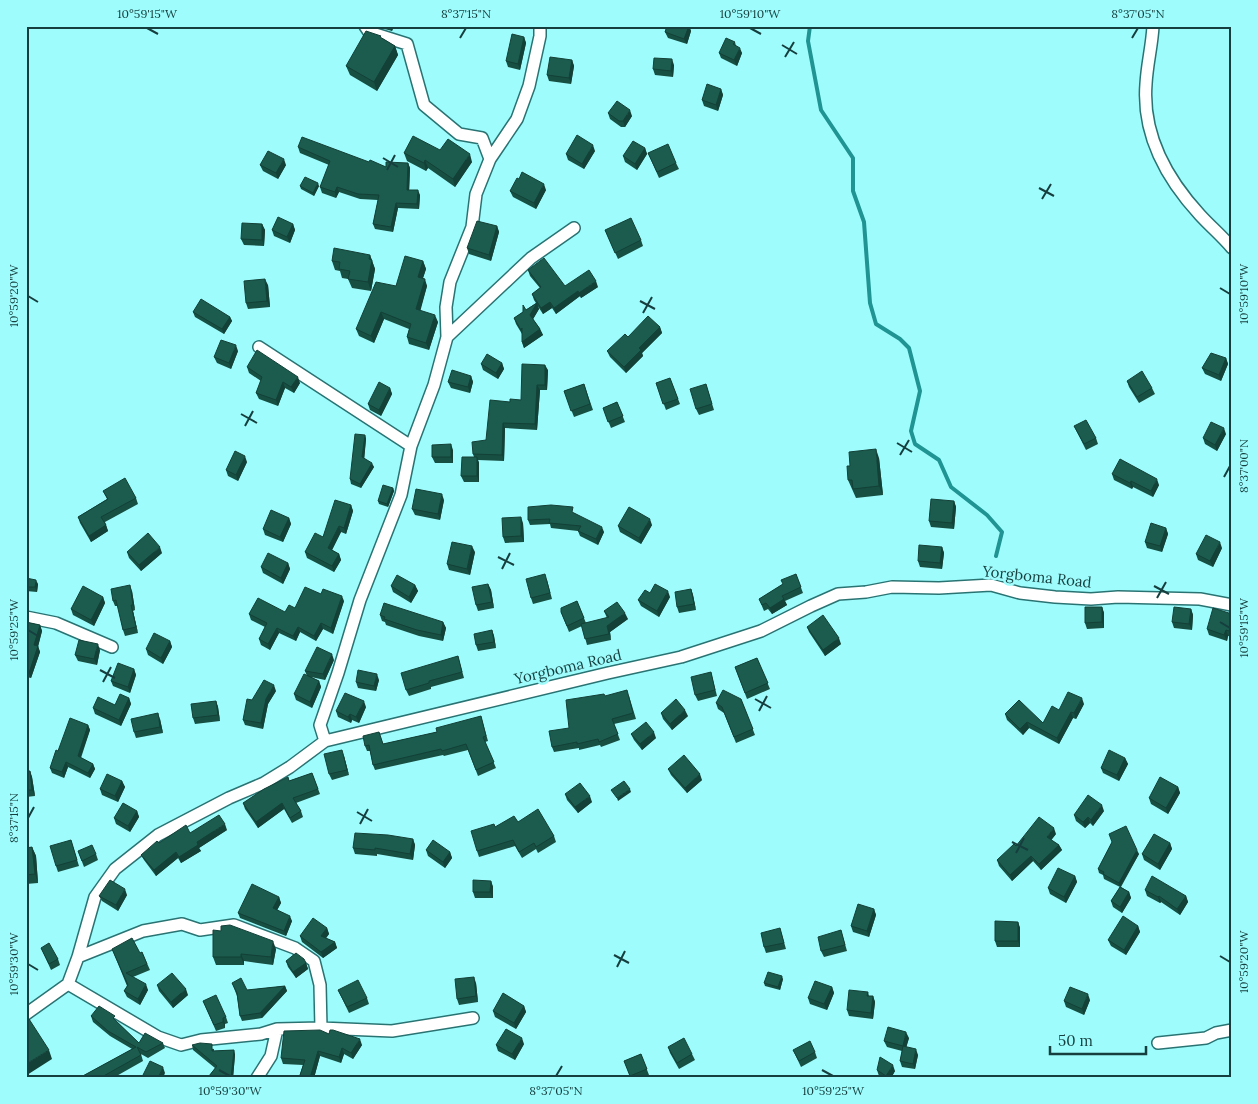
<svg xmlns="http://www.w3.org/2000/svg" width="1258" height="1104" viewBox="0 0 1258 1104" font-family="Lora,serif">
<style>
.lines{fill:none;stroke-linecap:round;stroke-linejoin:round}
.stream{stroke:#209393;stroke-width:4}
.street-casing{stroke:#2a7373;stroke-width:14}
.street{stroke:#fff;stroke-width:11}
.wall{fill:#174f43}
.shaded-wall{fill:#134037}
.building{fill:#1b5c4e;stroke:#134037}
.ticks{fill:none;stroke:#163e3e;stroke-width:2}
.labels{text-anchor:middle;stroke-width:5;stroke-linejoin:round;paint-order:stroke}
.street-label{font-size:15px;fill:#163e3e;stroke:#9ffcfc}
.neatline{fill:none;stroke:#163e3e;stroke-width:2}
.ticks-label{font-size:12px;text-anchor:middle;fill:#163e3e}
</style>
<rect width="100%" height="100%" fill="#9ffcfc"/>
<g class="lines">
<!-- stream -->
<path class="stream" d="M810,26L808,41L821,110L853,158V191L864,222L870,303L876,324L900,339L909,348L920,391L911,431L915,444L939,460L951,487L987,515L1002,532L996,556"/>
<defs>
<path id="street" d="M365,26L369,32L407,44L424,105L459,134L482,138L490,159
M1153,26C1152,46 1147,64 1146,84C1142,134 1166,178 1200,215C1210,226 1222,236 1232,248
M447,337L531,258L574,228
M259,347L411,446
M26,617L56,623L112,647
M325,741L320,725L338,673L360,600L401,495L411,446L434,385L447,337L446,307L450,282L472,227L476,194L490,159L517,119L529,86L540,36V26
M78,957L143,931L182,924L200,930L234,925L295,948L314,961L320,985L321,1028
M68,984L158,1037L181,1045L201,1040L261,1034L277,1029L321,1028L392,1031L473,1018
M26,1014L68,984L78,957L95,897L115,869L158,835L229,798L264,783L290,767L325,741L608,673L681,657L761,631L811,606L838,594L866,592L892,587L939,588L991,585L1020,593L1055,597L1091,599L1118,597L1200,599L1232,605
M1158,1043L1206,1038L1216,1033L1232,1030
M257,1078L271,1056L277,1029"/>
</defs>
<!-- street casing -->
<use href="#street" class="street-casing"/>
<!-- street -->
<use href="#street" class="street"/>
</g>
<!-- wall -->
<path class="wall" d="M380,26H394L392,31L381,28Z
M667,26H689L691,31L687,44L668,38L665,32Z
M524,37L526,43L520,70L508,67L506,61Z
M382,38L395,46L398,55L377,91L350,75L346,66Z
M735,42L736,46L742,53L737,66L721,58L719,53Z
M572,60L574,66L571,84L549,81L547,75Z
M674,65L673,77L655,75L653,69Z
M721,89L723,95L718,111L704,106L702,100Z
M608,113L632,116L625,127H621L610,119Z
M298,147L369,162L386,167L408,163L410,168L409,190L420,195L419,209L398,208L393,232L375,229L373,224L378,200L360,199L339,192L336,198L322,193L320,187L329,165L300,153Z
M645,148L647,154L637,170L625,162L623,156Z
M440,150L472,162L455,187L428,168L426,171L407,161L404,153Z
M595,151L584,169L568,160L566,154Z
M648,153L676,163L679,169L659,178Z
M260,165H286L278,179L263,171Z
M519,179L546,190L536,209L513,197L510,191Z
M300,186H319L314,196L301,189Z
M262,224L265,230L264,246L244,245L241,239Z
M293,224L295,230L290,243L274,236L272,230Z
M497,226L499,232L491,261L469,254L467,248Z
M605,230L641,240L643,246L618,259Z
M370,255L375,269L371,291L352,288L348,279L342,278L340,271L335,270L332,261Z
M423,261L426,269L423,278L427,286L420,310L438,322L429,350L409,344L407,337L409,329L384,319L374,343L359,336L356,329L396,286Z
M528,270L565,286L598,287L581,298L580,296L556,314L552,308L543,314L537,305L539,309L533,319L540,329L543,335L524,348L522,342V334L516,324L514,318L536,303L534,300L532,294L540,288L530,276Z
M268,285L270,307L248,309L246,303Z
M193,312L230,317L232,321L224,334L195,317Z
M660,327L662,333L642,353L643,356L626,373L610,357L607,351L628,337Z
M238,351L231,369L217,363L214,357Z
M1226,358L1228,364L1221,381L1205,374L1202,368Z
M502,363L504,369L498,379L483,370L481,364Z
M247,367L300,383L294,393L285,388L278,406L259,399L256,393L261,381L249,373Z
M548,370L547,390H540L537,430L505,428L504,461L478,460L479,463V482H464L461,476L474,457L473,454L486,440L510,402L521,400Z
M471,376L473,382L470,393L451,388L448,382Z
M670,378L680,404L666,410L656,383Z
M1127,381L1152,388L1155,394L1139,403L1129,387Z
M584,384L593,410L574,417L564,391Z
M706,384L714,410L699,415L696,409Z
M390,388L392,394L381,416L370,410L368,404Z
M617,402L625,422L611,428L603,408Z
M1074,426L1096,438L1098,444L1086,450Z
M1226,434L1217,451L1205,444L1203,438Z
M365,435L366,439L364,458L374,467L361,488L351,484L350,479Z
M453,450V463H435L432,457Z
M879,458L883,495L856,498L848,480Z
M247,462L238,481L228,476L226,470Z
M1112,474L1159,485L1153,497L1133,487L1132,489L1114,480Z
M393,488L394,491L388,507L379,504L378,501Z
M103,491L136,498L138,504L105,522L108,531L91,542L80,523L78,517L107,499Z
M444,500L440,520L415,515L412,509Z
M954,501L956,507L954,529L931,527L929,521Z
M351,505L353,511L346,534L341,532L332,550L339,554L341,560L334,572L307,558L305,552L323,537Z
M574,513L604,532L598,545L580,536L578,531L551,528L550,524L530,525L528,520Z
M289,518L291,524L283,542L265,535L263,529Z
M523,523L524,542L505,543L503,537Z
M652,525L641,544L620,532L618,526Z
M1166,528L1168,534L1162,552L1147,548L1145,542Z
M942,547L944,553L942,569L920,567L918,561Z
M1222,548L1213,567L1198,560L1196,554Z
M127,552L162,553L141,571L129,558Z
M475,552L470,575L449,570L447,564Z
M288,563L290,569L283,584L263,573L261,567Z
M26,569L28,574V579L38,584L37,592L26,591Z
M796,574L803,593L785,601L787,605L772,614L768,609L764,611L759,599L783,584Z
M547,580L552,599L533,604L531,598Z
M488,584L491,590L494,608L478,611L476,605Z
M415,585L418,591L411,603L393,592L391,586Z
M691,589L693,595L696,610L679,613L677,607Z
M132,591L135,610L133,611L138,633L125,636L123,630L118,606H115L113,601Z
M650,593L670,597L659,617L641,606L638,600Z
M321,594L344,601L333,634L323,629L316,641L300,632L296,641L279,633L270,650L261,645L259,639L265,627L251,620L249,614L285,612L295,608Z
M103,597L105,603L94,626L73,615L71,609Z
M577,601L586,623L607,618L604,611L628,619L610,632L611,640L587,645L582,626L569,632L561,612Z
M1102,607L1104,613V628L1087,629L1085,623Z
M1191,609L1193,615L1192,630L1174,628L1172,622Z
M1232,614V637L1228,636L1227,641L1209,635L1207,629Z
M380,615L443,622L446,628L443,641L419,636L386,625L385,622L382,621Z
M26,622L40,625L42,631L38,646L40,652L31,678L26,677Z
M807,627L841,644L825,656L809,632Z
M492,630L494,636L496,648L478,651L476,645Z
M170,641L172,647L163,664L148,655L146,649Z
M100,650L97,665L78,661L75,655Z
M458,656L464,678L431,687V689L409,696L406,690Z
M757,658L770,689L747,699L735,667Z
M334,660L325,680L311,677L319,681L321,687L312,708L296,700L294,694L307,676L305,671Z
M134,669L136,675L130,693L113,686L111,681Z
M711,672L717,696L698,701L695,695Z
M379,680L376,691L358,688L356,682Z
M276,691L268,704L263,729L245,725L243,720L252,700Z
M605,696H629L636,719L614,724L620,740L601,747L600,745L579,750V748L554,752L552,747L569,728Z
M129,698L131,704L121,726L95,714L93,708L115,705Z
M741,699L755,735L736,743L724,713L718,709L716,703Z
M216,701L218,707L220,721L195,724L193,718Z
M1084,704L1076,719L1073,718L1059,744L1029,728L1023,735L1007,720L1005,714L1043,723L1059,710Z
M366,707L359,723L352,720L351,723L338,717L336,711Z
M661,713L688,716L672,730L663,719Z
M481,716L488,741L485,742L496,768L478,776L468,750L444,756L443,755L375,770L373,765L370,751H367L365,746L379,732L383,744L437,732Z
M160,719L163,733L136,738L134,732Z
M88,725L90,730L81,758L93,764L95,769L90,778L68,767L64,778L52,773L50,768L58,751Z
M631,734L656,738L642,750L634,740Z
M344,756L349,775L332,780L329,774Z
M1125,758L1128,764L1119,781L1103,773L1101,768Z
M668,769L702,780L687,793L671,775Z
M26,771H30L32,777L35,796L26,797Z
M312,773L320,794L296,803L301,811L303,817L292,823L284,809L258,828L245,809L243,803L289,781Z
M122,781L125,787L118,802L102,795L100,789Z
M1178,787L1180,793L1168,814L1151,804L1149,798Z
M565,794L592,802L578,813L567,800Z
M137,811L139,817L130,832L116,824L114,818Z
M1104,811L1093,826L1090,823L1085,828L1076,821L1074,815Z
M518,822L554,836L556,842L538,853L536,849L522,858L515,846L479,857L477,851L495,827Z
M227,830L199,848L201,851L181,863L178,858L156,876L144,860L141,855L159,843L190,833Z
M1056,834L1051,840L1059,845L1062,850L1041,870L1033,861L1012,881L999,866L997,860L1016,846Z
M413,839L415,845L413,860L377,854V856L355,854L353,848Z
M71,840L79,866L58,872L56,866Z
M1112,842L1139,854L1121,887L1129,892L1131,898L1122,913L1113,907L1111,901L1120,887L1104,879L1103,875L1099,873L1098,869Z
M1170,843L1172,849L1160,870L1144,860L1142,854Z
M32,847L36,856L38,883L26,884V848Z
M426,850L450,852L452,858L445,868L428,856Z
M78,851L96,854L98,860L84,867Z
M1075,876L1077,882L1066,903L1050,894L1048,888Z
M491,881L493,887V898H475L473,892Z
M1145,890L1186,896L1188,902L1180,915L1161,902L1160,903L1147,896Z
M127,895L118,911L102,901L99,896Z
M279,897L281,903L277,910L292,921L286,936L240,918L238,913Z
M874,909L876,915L869,937L853,932L851,926Z
M1018,922L1020,928V947H997L995,941Z
M1138,926L1140,932L1126,955L1111,946L1108,940Z
M327,928L329,934L326,938L335,942L337,948L323,958L302,942L300,936Z
M780,928L786,949L766,953L764,947Z
M841,930L847,951L824,957L821,951Z
M41,948L58,959L60,965L51,970Z
M112,949L140,953L142,952L150,970L133,977L148,990L140,1005L127,997L124,991L127,986Z
M276,949L273,965L244,961V965H216L213,957Z
M286,961L306,963L308,969L296,978L288,967Z
M783,979L780,990L765,986L764,983Z
M232,983L247,990L285,986L287,991L262,1018L242,1021L240,1016L237,996Z
M476,983L478,1002L459,1005L457,999Z
M157,985L188,995L173,1008L159,991Z
M832,987L834,993L827,1010L810,1004L808,998Z
M338,990L367,998L369,1004L349,1013Z
M868,992L869,996H873L875,1002L873,1019L849,1016L847,1010Z
M1090,1000L1084,1015L1066,1007L1064,1001Z
M203,1001L226,1017L228,1023L225,1024V1028L216,1031Z
M524,1006L526,1012L516,1029L495,1017L493,1011Z
M91,1016L117,1022L139,1043H163L165,1048L148,1058L141,1054L143,1061L113,1078H79L132,1049L110,1036L93,1022Z
M329,1034L362,1045L353,1059L344,1054L341,1063L320,1056L314,1078H299L303,1065L283,1064L281,1058Z
M909,1038L906,1047L918,1055L915,1069L902,1067L900,1061L902,1051L887,1047L884,1041Z
M524,1044L515,1060L498,1051L496,1045Z
M192,1045L214,1049V1051L234,1050L235,1055L233,1078H210L209,1076L215,1068L193,1050Z
M668,1047L692,1054L695,1060L679,1069L670,1053Z
M793,1050L815,1052L817,1058L801,1067Z
M641,1054L649,1075L644,1078H631L624,1061Z
M877,1070L895,1071L891,1078H882L879,1076Z"/>
<!-- shaded-wall -->
<path class="shaded-wall" d="M392,26H394L392,31L390,28Z
M689,26L691,31L687,44L684,39Z
M524,37L526,43L520,70L518,64Z
M395,46L398,55L377,91L374,82Z
M740,48L742,53L737,66L734,60Z
M672,59L674,65L673,77L671,71Z
M572,60L574,66L571,84L569,78Z
M721,89L723,95L718,111L716,105Z
M630,110L632,116L625,127L623,121Z
M593,145L595,151L584,169L582,164Z
M645,148L647,154L637,170L635,164Z
M470,154L472,162L455,187L453,179Z
M284,159L286,165L278,179L276,173Z
M425,160L428,168L426,171L424,163Z
M408,163L410,168L409,195L407,190Z
M318,183L319,186L314,196L313,193Z
M544,184L546,190L536,209L534,203Z
M337,187L339,192L336,198L335,192Z
M418,190L420,195L419,209L417,204Z
M396,203L398,208L393,232L391,227Z
M262,224L265,230L264,246L262,240Z
M293,224L295,230L290,243L287,237Z
M497,226L499,232L491,261L489,255Z
M370,255L375,269L371,291L368,282Z
M423,261L426,269L421,284L418,277Z
M265,279L268,285L270,307L267,301Z
M425,279L427,286L419,316L416,309Z
M596,281L598,287L581,298L579,293Z
M578,291L580,296L556,314L554,308Z
M550,302L552,308L543,314L541,308Z
M537,303L539,309L532,321L530,315Z
M381,312L384,319L374,343L371,336Z
M435,315L438,322L429,350L426,343Z
M230,317L232,321L224,334L222,329Z
M660,327L662,333L642,353L643,356L626,373L624,367L639,348Z
M540,329L543,335L524,348L522,342Z
M236,345L238,351L231,369L229,363Z
M1226,358L1228,364L1221,381L1219,375Z
M502,363L504,369L498,379L496,373Z
M545,365L548,370L547,390L545,385Z
M471,376L473,382L470,393L468,387Z
M298,377L300,383L294,393L291,387Z
M283,382L285,388L278,406L276,400Z
M537,385L540,390L537,430L535,424Z
M390,388L392,394L381,416L379,410Z
M503,423L505,428L504,461L502,455Z
M1224,428L1226,434L1217,451L1215,445Z
M365,435L366,439L364,462L362,457Z
M451,444L453,450V463L451,457Z
M876,449L879,458L883,495L879,486Z
M245,456L247,462L238,481L236,475Z
M477,457L479,463V482L477,476Z
M372,463L374,467L361,488L360,484Z
M1157,479L1159,485L1153,497L1151,491Z
M1131,481L1133,487L1132,489L1130,483Z
M393,488L394,491L388,507L387,504Z
M442,494L444,500L440,520L438,514Z
M954,501L956,507L954,529L952,523Z
M351,505L353,511L346,534L344,528Z
M521,517L523,523L524,542L521,536Z
M289,518L291,524L283,542L280,537Z
M650,519L652,525L641,544L639,538Z
M106,525L108,531L91,542L89,536Z
M339,526L341,532L330,554L328,548Z
M602,527L604,532L598,545L596,539Z
M1166,528L1168,534L1162,552L1160,546Z
M1220,542L1222,548L1213,567L1210,561Z
M472,546L475,552L470,575L467,569Z
M160,547L162,553L141,571L139,565Z
M942,547L944,553L942,569L940,563Z
M339,554L341,560L334,572L332,566Z
M288,563L290,569L283,584L281,578Z
M27,569L28,574V583L26,579Z
M36,580L38,584L37,592L35,587Z
M488,584L491,590L494,608L492,602Z
M130,585L132,591L135,610L133,605Z
M415,585L418,591L411,603L409,597Z
M691,589L693,595L696,610L694,604Z
M668,591L670,597L659,617L657,611Z
M342,596L344,601L333,634L331,628Z
M103,597L105,603L94,626L91,620Z
M784,599L787,605L772,614L770,608Z
M131,605L133,611L138,633L136,627Z
M1102,607L1104,613V628L1102,622Z
M1191,609L1193,615L1192,630L1189,624Z
M625,613L628,619L610,632L611,640L607,626Z
M443,622L446,628L443,641L441,635Z
M321,623L323,629L316,641L314,636Z
M40,625L42,631L38,647V646L40,652L31,678L29,673L34,645Z
M298,627L300,632L296,641L293,636Z
M277,628L279,633L270,650L268,644Z
M492,630L494,636L496,648L494,642Z
M1226,630L1228,636L1227,641L1224,635Z
M839,638L841,644L825,656L823,650Z
M170,641L172,647L163,664L161,658Z
M98,644L100,650L97,665L94,659Z
M332,654L334,660L325,680L323,674Z
M134,669L136,675L130,693L128,687Z
M377,674L379,680L376,691L374,686Z
M319,681L321,687L312,708L310,702Z
M274,685L276,691L268,704L263,729L261,723L266,699Z
M129,698L131,704L121,726L119,720Z
M1082,698L1084,704L1076,719L1074,713Z
M216,701L218,707L220,721L218,715Z
M364,701L366,707L359,723L356,717Z
M685,710L688,716L672,730L670,724Z
M1071,712L1073,718L1059,744L1057,738Z
M158,713L160,719L163,733L160,727Z
M350,714L352,720L351,723L348,717Z
M1027,722L1029,728L1023,735L1020,729Z
M88,725L90,730L79,761L78,756Z
M654,732L656,738L642,750L640,744Z
M342,750L344,756L349,775L347,770Z
M1125,758L1128,764L1119,781L1117,775Z
M66,762L68,767L64,778L62,772Z
M93,764L95,769L90,778L88,773Z
M30,771L32,777L35,796L32,790Z
M700,774L702,780L687,793L685,788Z
M122,781L125,787L118,802L115,796Z
M1178,787L1180,793L1168,814L1166,808Z
M630,789L631,792L618,801L617,798Z
M590,796L592,802L578,813L575,807Z
M282,803L284,809L258,828L256,822Z
M1102,805L1104,811L1093,826L1091,820Z
M137,811L139,817L130,832L128,826Z
M1088,817L1090,823L1085,828L1083,822Z
M225,824L227,830L199,848L201,851L181,863L179,857L197,842Z
M1054,828L1056,834L1049,843L1047,837Z
M413,839L415,845L413,860L410,854Z
M1170,843L1172,849L1160,870L1158,864Z
M1059,845L1062,850L1041,870L1039,864Z
M32,847L36,856L38,883L35,874Z
M1137,850L1139,854L1120,887L1119,883Z
M176,852L178,858L156,876L154,870Z
M450,852L452,858L445,868L443,862Z
M1031,856L1033,861L1012,881L1010,875Z
M1075,876L1077,882L1066,903L1064,897Z
M491,881L493,887V898L490,892Z
M125,889L127,895L118,911L116,905Z
M1129,892L1131,898L1122,913L1120,907Z
M1159,896L1161,902L1160,903L1158,897Z
M1186,896L1188,902L1180,915L1177,909Z
M279,897L281,903L275,914L273,908Z
M874,909L876,915L869,937L867,931Z
M290,916L292,921L286,936L284,931Z
M1018,922L1020,928V947L1018,941Z
M1138,926L1140,932L1126,955L1124,950Z
M327,928L329,934L323,942L321,936Z
M273,941L276,949L273,965L271,957Z
M335,942L337,948L323,958L321,952Z
M241,954L244,961V965L241,957Z
M306,963L308,969L296,978L293,972Z
M782,976L783,979L780,990L778,987Z
M474,977L476,983L478,1002L476,996Z
M146,984L148,990L140,1005L138,999Z
M285,986L287,991L262,1018L260,1013Z
M832,987L834,993L827,1010L824,1004Z
M186,989L188,995L173,1008L171,1002Z
M1088,994L1090,1000L1084,1015L1082,1009Z
M873,996L875,1002L873,1019L871,1013Z
M524,1006L526,1012L516,1029L514,1023Z
M223,1018L225,1024V1028L223,1022Z
M906,1032L909,1038L905,1052L903,1046Z
M522,1038L524,1044L515,1060L512,1054Z
M360,1039L362,1045L353,1059L351,1053Z
M342,1048L344,1054L341,1063L339,1057Z
M916,1049L918,1055L915,1069L913,1064Z
M49,1050L52,1059L27,1075L26,1064Z
M234,1050L235,1055L233,1078H231Z
M318,1051L320,1056L314,1078H310Z
M893,1065L895,1071L891,1078H887L886,1076Z
M163,1067L165,1073L163,1078H158Z"/>
<!-- building -->
<path class="building" d="M667,26H689L684,39L665,32Z
M366,31L381,36L380,37L395,46L374,82L346,66Z
M512,34L524,37L518,64L506,61Z
M726,38L735,42L733,44L740,48L734,60L719,53Z
M550,57L572,60L569,78L547,75Z
M654,58L672,59L671,71L653,69Z
M707,84L721,89L716,105L702,100Z
M617,101L630,110L623,121H619L608,113Z
M577,135L593,145L582,164L566,154Z
M413,136L440,150L448,139L470,154L453,179L425,160L424,163L404,153Z
M302,137L369,162L370,160L386,167V162L408,163L407,190H418L417,204L396,203L391,227L373,224L379,195L358,194L337,187L335,192L320,187L330,161L298,147Z
M633,141L645,148L635,164L623,156Z
M668,144L676,163L657,172L648,153Z
M268,151L284,159L276,173L260,165Z
M522,172L544,184L534,203L510,191L517,178L519,179Z
M305,177L318,183L313,193L300,186Z
M278,217L293,224L287,237L272,230Z
M631,218L641,240L615,253L605,230Z
M477,221L497,226L489,255L467,248Z
M242,223L262,224V240L241,239Z
M334,248L370,255L369,259L372,260L368,282L348,279L350,271L339,269L340,262L332,261Z
M405,256L423,261L418,277L425,279L416,309L435,315L426,343L407,337L411,324L381,312L371,336L356,329L376,282L396,286Z
M544,258L565,286L589,270L596,281L579,293L578,291L554,308L550,302L541,308L532,294L541,287L528,270Z
M265,279L267,301L246,303L244,281Z
M201,299L230,317L222,329L193,312Z
M537,303L530,315L540,329L522,342V328L521,330L514,318L523,312V305L526,310Z
M648,316L660,327L639,348L641,350L624,367L607,351L625,334L628,337Z
M221,340L236,345L229,363L214,357Z
M257,350L298,377L291,387L283,382L276,400L256,393L262,377L247,367Z
M1211,353L1226,358L1219,375L1202,368Z
M487,354L502,363L496,373L481,364Z
M522,364L545,365V385H537L535,424L503,423L502,455L473,454L472,442L486,440L490,400L510,402V399L521,400Z
M452,370L471,376L468,387L448,382Z
M1142,371L1152,388L1137,397L1127,381Z
M670,378L678,399L663,404L656,383Z
M379,382L390,388L379,410L368,404Z
M584,384L590,404L571,411L564,391Z
M706,384L712,404L696,409L690,389Z
M617,402L623,416L608,422L603,408Z
M1086,420L1096,438L1084,444L1074,426Z
M1211,422L1224,428L1215,445L1203,438Z
M355,434L365,435L362,457L372,463L360,484L350,479Z
M451,444V457H432V445Z
M876,449L879,486L853,489L852,480H848L847,466H850L849,452Z
M235,451L245,456L236,475L226,470Z
M462,457H477V476H461Z
M1120,459L1157,479L1151,491L1131,481L1130,483L1112,474Z
M125,478L136,498L101,517L106,525L89,536L78,517L108,499L103,491Z
M383,485L393,488L387,504L378,501Z
M416,489L442,494L438,514L412,509Z
M931,499L954,501L952,523L929,521Z
M335,500L351,505L344,528L339,526L328,548L339,554L332,566L305,552L315,533L323,537Z
M551,505L573,507L572,512L602,527L596,539L578,531L581,526L549,523L550,519L528,520V507Z
M629,507L650,519L639,538L618,526Z
M271,510L289,518L280,537L263,529Z
M521,517V536L503,537L502,518Z
M1151,523L1166,528L1160,546L1145,542Z
M148,533L160,547L139,565L127,552Z
M1206,535L1220,542L1210,561L1196,554Z
M452,542L472,546L467,569L447,564Z
M919,545L942,547L940,563L918,561Z
M268,553L288,563L281,578L261,567Z
M545,574L550,593L531,598L526,579Z
M796,574L801,587L782,596L784,599L770,608L766,603L762,605L759,599L783,584L781,580Z
M397,575L415,585L409,597L391,586Z
M26,578L36,580L35,587H26Z
M488,584L492,602L476,605L472,587Z
M655,584L668,591L657,611L638,600L645,590L650,593Z
M130,585L133,605H131L136,627L123,630L116,600L113,601L111,589Z
M83,586L103,597L91,620L71,609Z
M305,587L321,594L323,589L342,596L331,628L321,623L314,636L298,627L293,636L277,628L268,644L259,639L267,623L249,614L258,598L285,612L289,605L295,608Z
M691,589L694,604L677,607L675,592Z
M577,601L584,618L567,626L561,612V608Z
M617,602L625,613L607,626L609,634L585,639L581,624L609,617L604,611Z
M384,603L443,622L441,635L417,630L384,619L385,617L380,615Z
M1085,607H1102V622L1085,623Z
M1174,607L1191,609L1189,624L1172,622Z
M1213,608L1232,614V632L1226,630L1224,635L1207,629Z
M823,615L839,638L823,650L807,627Z
M26,622L40,625L34,645L38,646L29,673L26,672Z
M492,630L494,642L476,645L474,634Z
M154,633L170,641L161,658L146,649Z
M79,640L98,644L94,659L75,655Z
M317,647L332,654L323,674L305,671Z
M458,656L462,672L429,681V683L406,690L401,673Z
M757,658L768,683L745,693L735,667Z
M118,663L134,669L128,687L111,681Z
M358,670L377,674L374,686L356,682Z
M711,672L715,690L695,695L691,677Z
M304,674L319,681L310,702L294,694Z
M264,680L274,685L266,699L261,723L243,720L247,699L252,700Z
M627,690L633,713L612,719L618,734L599,742L598,739L577,744V742L552,747L549,731L569,728L566,700L604,694L605,696Z
M723,690L741,699L753,729L734,737L722,707L716,703Z
M1068,692L1082,698L1074,713L1071,712L1057,738L1027,722L1020,729L1005,714L1019,700L1043,723L1052,706L1059,710Z
M345,693L364,701L356,717L350,714L348,717L336,711Z
M120,694L129,698L119,720L93,708L98,697L115,705Z
M676,699L685,710L670,724L661,713Z
M216,701L218,715L193,718L191,704Z
M158,713L160,727L134,732L131,719Z
M481,716L486,736L483,737L494,762L476,770L466,744L442,751L441,749L373,765L369,745L365,746L363,736L379,732L383,744L437,732L436,728Z
M70,718L88,725L78,756L93,764L88,773L66,762L62,772L50,768L56,750L58,751Z
M646,722L654,732L640,744L631,734Z
M342,750L347,770L329,774L324,754Z
M1109,750L1125,758L1117,775L1101,768Z
M684,755L700,774L685,788L668,769Z
M26,771H30L32,790H26Z
M312,773L318,789L293,798L301,811L290,818L282,803L256,822L243,803L264,789L288,777L289,781Z
M107,774L122,781L115,796L100,789Z
M1160,777L1178,787L1166,808L1149,798Z
M624,781L630,789L617,798L611,790Z
M580,783L590,796L575,807L565,794Z
M1088,795L1102,805L1091,820L1088,817L1083,822L1074,815Z
M123,803L137,811L128,826L114,818Z
M538,809L554,836L536,847L534,843L519,852L513,840L477,851L471,831L494,824L495,827L514,816L518,822Z
M219,815L225,824L197,842L198,845L179,857L176,852L154,870L141,855L157,841L159,843L186,825L190,833Z
M1039,817L1054,828L1047,837L1059,845L1039,864L1031,856L1010,875L997,860L1014,844L1016,846Z
M1126,826L1137,850L1119,883L1103,874L1104,872L1098,869L1112,842L1109,834Z
M355,833L388,835L413,839L410,854L375,848V850L353,848Z
M1154,834L1170,843L1158,864L1142,854Z
M71,840L77,860L56,866L50,846Z
M433,840L450,852L443,862L426,850Z
M92,845L96,854L82,861L78,851Z
M32,847L35,874L26,875V848Z
M1058,868L1075,876L1064,897L1048,888Z
M1152,876L1186,896L1177,909L1159,896L1158,897L1145,890Z
M110,880L125,889L116,905L99,896Z
M473,880L491,881L490,892H473Z
M252,884L279,897L273,908L290,916L284,931L238,913Z
M1120,887L1129,892L1120,907L1111,901Z
M858,904L874,909L867,931L851,926Z
M1123,916L1138,926L1124,950L1108,940Z
M313,918L327,928L321,936L335,942L321,952L300,936Z
M995,921L1018,922V941H995Z
M230,925L273,941L271,957L241,954V957H213V930L221,931V926Z
M780,928L784,943L764,947L761,933Z
M841,930L845,945L821,951L818,937Z
M132,938L140,953L142,952L147,964L126,973L146,984L138,999L124,991L128,985L112,949Z
M49,943L58,959L49,964L41,948Z
M296,953L304,959L306,963L293,972L286,961Z
M768,972L782,976L778,987L764,983Z
M172,973L186,989L171,1002L157,985Z
M474,977L476,996L457,999L455,979Z
M241,978L247,990L285,986L260,1013L240,1016L237,993L232,983Z
M358,980L367,998L347,1007L338,990Z
M815,981L832,987L824,1004L808,998Z
M1070,987L1088,994L1082,1009L1064,1001Z
M849,990L868,992L867,996H873L871,1013L847,1010Z
M503,993L524,1006L514,1023L493,1011Z
M216,995L226,1017L223,1018V1022L214,1025L203,1001Z
M99,1006L115,1016L113,1018L139,1043L145,1033L163,1043L146,1052L137,1047L141,1055L100,1078H79L136,1047L108,1031L91,1016Z
M29,1019L49,1050L26,1064V1021Z
M888,1027L906,1032L903,1046L884,1041Z
M506,1029L522,1038L512,1054L496,1045Z
M320,1030L329,1034L330,1030H333L360,1039L351,1053L342,1048L339,1057L318,1051L310,1078H299L305,1060L281,1058L284,1031Z
M684,1038L692,1054L677,1063L668,1047Z
M810,1041L815,1052L799,1061L793,1050Z
M200,1043L212,1044V1051L234,1050L231,1078L209,1076L217,1066L192,1045Z
M903,1046L916,1049L913,1064L900,1061Z
M641,1054L647,1069L630,1076L624,1061Z
M880,1057L893,1065L886,1076L877,1070Z
M150,1061L163,1067L158,1078H149L143,1075Z"/>
<!-- ticks -->
<path class="ticks" d="M147,28L158,34M750,28L761,34M460,38L466,28M1132,38L1138,28M782,45L797,54M785,57L794,42M383,158L398,167M387,170L395,155M1039,188L1054,196M1042,199L1051,184M1220,288L1230,294M28,296L38,302M640,301L655,309M643,313L652,297M241,414L257,423M245,426L253,411M897,443L912,452M900,455L909,440M1224,477L1230,466M498,557L514,565M502,569L510,553M1154,586L1169,594M1157,598L1166,582M1220,622L1230,628M28,630L38,636M100,670L115,678M103,682L111,667M755,699L771,708M759,711L767,696M357,812L372,821M28,818L34,807M360,824L368,809M1012,842L1028,850M1016,853L1024,838M614,955L629,963M1220,956L1230,962M28,964L38,970M617,967L625,951M219,1070L230,1076M822,1070L833,1076M556,1076L562,1066"/>
<g class="labels">
<!-- street labels -->
<g class="street-label">
<text transform="translate(1037 577) rotate(6)" y="5">Yorgboma Road</text>
<text transform="translate(568 667) rotate(-13)" y="5">Yorgboma Road</text>
</g>
</g>
<!-- border -->
<rect width="1258" height="1104" fill="none" stroke="#9ffcfc" stroke-width="55"/>
<!-- scale -->
<path d="M1050 1046v8h96v-8" fill="none" stroke="#163e3e" stroke-width="2.5"/>
<text x="1058" y="1046" font-size="15" fill="#163e3e" stroke="#9ffcfc" stroke-width="4" paint-order="stroke">50 m</text>
<rect x="28" y="28" width="1202" height="1048" class="neatline"/>
<g class="ticks-label">
<text x="147" y="18">10°59'15"W</text>
<text x="466" y="18">8°37'15"N</text>
<text x="750" y="18">10°59'10"W</text>
<text x="1138" y="18">8°37'05"N</text>
<text transform="translate(1244 294) rotate(-90)" y="4">10°59'10"W</text>
<text transform="translate(14 296) rotate(-90)" y="4">10°59'20"W</text>
<text transform="translate(1244 466) rotate(-90)" y="4">8°37'00"N</text>
<text transform="translate(1244 628) rotate(-90)" y="4">10°59'15"W</text>
<text transform="translate(14 630) rotate(-90)" y="4">10°59'25"W</text>
<text transform="translate(14 818) rotate(-90)" y="4">8°37'15"N</text>
<text transform="translate(1244 962) rotate(-90)" y="4">10°59'20"W</text>
<text transform="translate(14 964) rotate(-90)" y="4">10°59'30"W</text>
<text x="230" y="1095">10°59'30"W</text>
<text x="556" y="1095">8°37'05"N</text>
<text x="833" y="1095">10°59'25"W</text>
</g>
</svg>
